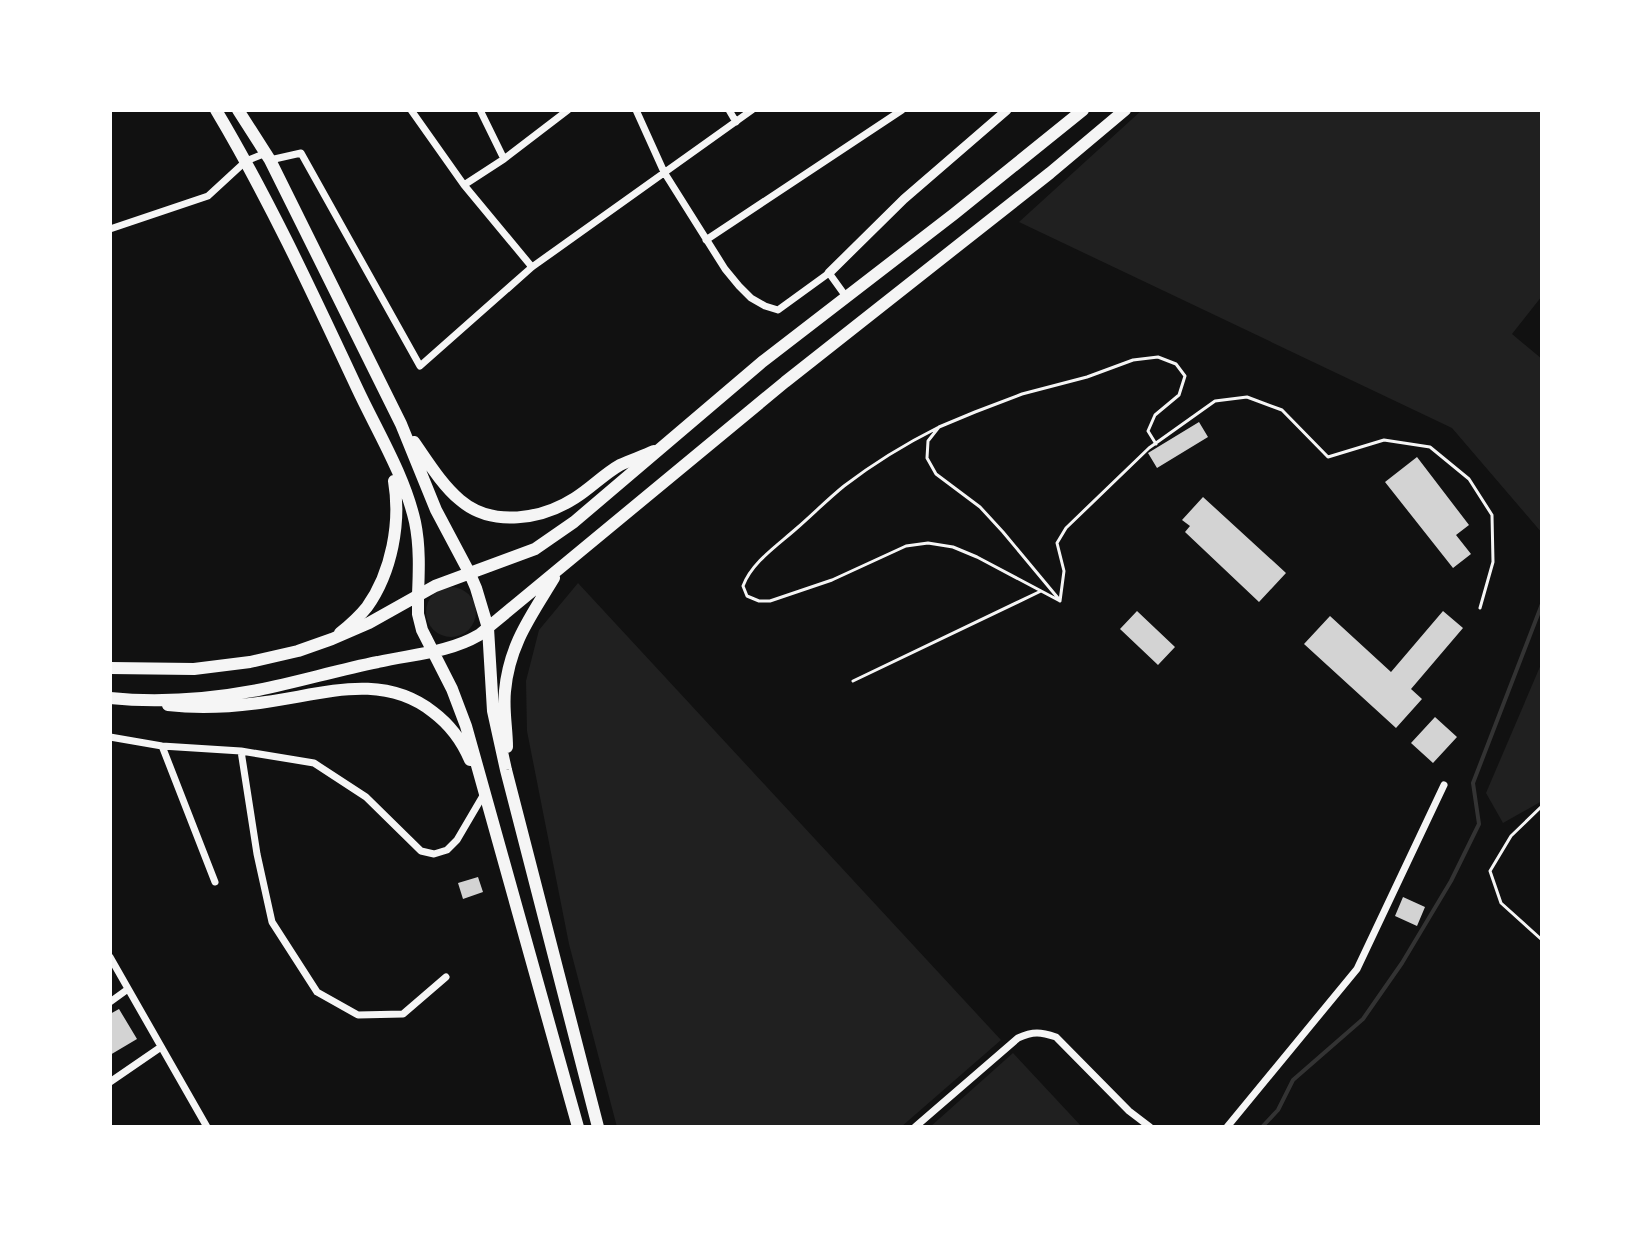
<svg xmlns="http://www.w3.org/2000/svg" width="1652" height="1237" viewBox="0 0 1652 1237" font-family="Raleway,sans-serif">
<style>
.green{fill:#202020}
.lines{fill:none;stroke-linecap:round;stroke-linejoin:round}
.stream{stroke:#333;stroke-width:4}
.building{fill:#d3d3d3}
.path{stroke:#f5f5f5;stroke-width:3}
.minor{stroke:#f5f5f5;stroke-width:7}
.tertiary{stroke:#f5f5f5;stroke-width:9}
.primary{stroke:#f5f5f5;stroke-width:12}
.trunk{stroke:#f5f5f5;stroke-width:12}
</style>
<rect width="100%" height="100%" fill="#111"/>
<!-- green -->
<path class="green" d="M1142,110H1542V296L1512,334L1542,359V533L1452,428L1019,222Z
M578,583L1001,1040L901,1127H617L569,944L527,731L526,681L539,630Z
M426 612a25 25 0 1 1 50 0a25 25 0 1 1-50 0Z
M1542,662V801L1503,823L1486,793Z
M1013,1053L1082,1127H930Z"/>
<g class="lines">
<!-- stream -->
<path class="stream" d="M1262,1127L1278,1110L1293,1080L1363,1019L1402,963L1451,881L1479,824L1473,783L1542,604"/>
</g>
<!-- building -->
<path class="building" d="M1199,422L1208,437L1157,468L1148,453Z
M1417,457L1469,525L1456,535L1471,554L1453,568L1385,482Z
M1203,497L1286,573L1259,602L1185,532L1190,526L1182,520Z
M1137,611L1175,647L1158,665L1120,629Z
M1443,611L1463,628L1411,689L1422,699L1396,728L1304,644L1330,616L1391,672Z
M1435,717L1457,737L1433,763L1411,743Z
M478,877L483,892L463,899L458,883Z
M1403,897L1425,907L1417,926L1395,916Z
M119,1009L137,1039L110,1055V1014Z"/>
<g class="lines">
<!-- path -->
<path class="path" d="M939,427C905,444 874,463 844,486C828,499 813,514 797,528C778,545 752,562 743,586L747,596L759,601H770L832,580L906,546L928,543L953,547L977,557L1060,601
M1058,598L1003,532L980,507L936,474L927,458L928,441L939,427L975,412L1022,394L1087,377L1133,360L1158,357L1176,364L1185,376L1179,395L1155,415L1148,431L1156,444
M1060,601L1064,571L1057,543L1066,528L1149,448L1215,401L1247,397L1282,410L1328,457L1384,440L1430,447L1469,479L1492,515L1493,562L1480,608
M853,681L1041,591
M1542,806L1511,836L1490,871L1501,903L1542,940"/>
<!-- minor -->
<path class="minor" d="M411,110L464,185L532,267
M480,110L504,159
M636,110L664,172L725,269L739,286L751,298L765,306L778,310L829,273L847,298
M729,110L736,122
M270,160L301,153L420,366L532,267L752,110
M464,185L504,159L568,110
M110,229L208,196L246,161L266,153
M706,240L902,110
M110,737L162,746L241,751L314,763L366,797L421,851L434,854L447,850L457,840L484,794
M162,746L215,882
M241,751L257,854L272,922L317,992L358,1015L403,1014L446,977
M110,957L207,1127
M110,1002L128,989
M110,1082L161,1047
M915,1127L1018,1038C1033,1031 1041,1032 1056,1037L1129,1111L1150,1127
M1227,1127L1357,969L1444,785"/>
<!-- tertiary -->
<path class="tertiary" d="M829,273L904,199L1007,110"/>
<!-- primary -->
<path class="primary" d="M216,110C269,199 313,294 357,388C377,431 404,474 415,522C420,546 419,571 418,595
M238,110L270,160L401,424L436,510L470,574
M414,442C428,462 442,485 460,500C493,528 542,519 575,498C591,488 604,474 620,465C631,460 643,456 654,451
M340,633C350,625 359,617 367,607C392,572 401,522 394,481"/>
<!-- trunk -->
<path class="trunk" d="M470,574L476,588L488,628L493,711L506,770L598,1127
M418,595V614L422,630L452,689L466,726L578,1127
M110,668L194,669L250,662L298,651L332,639L369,623L435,586L535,549L574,522L762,362L954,214L1083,110
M110,698C158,703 210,699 258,690C298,682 338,670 378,662C413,654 448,653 479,635L785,382L1050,173L1125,110
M168,705C201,709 233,707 266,702C324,694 382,672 433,712C449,724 462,741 470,760
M507,747C507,729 503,710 505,691C509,645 531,616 554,578"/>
</g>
<!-- border -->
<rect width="1652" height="1237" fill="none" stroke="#ffffff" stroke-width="224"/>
</svg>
